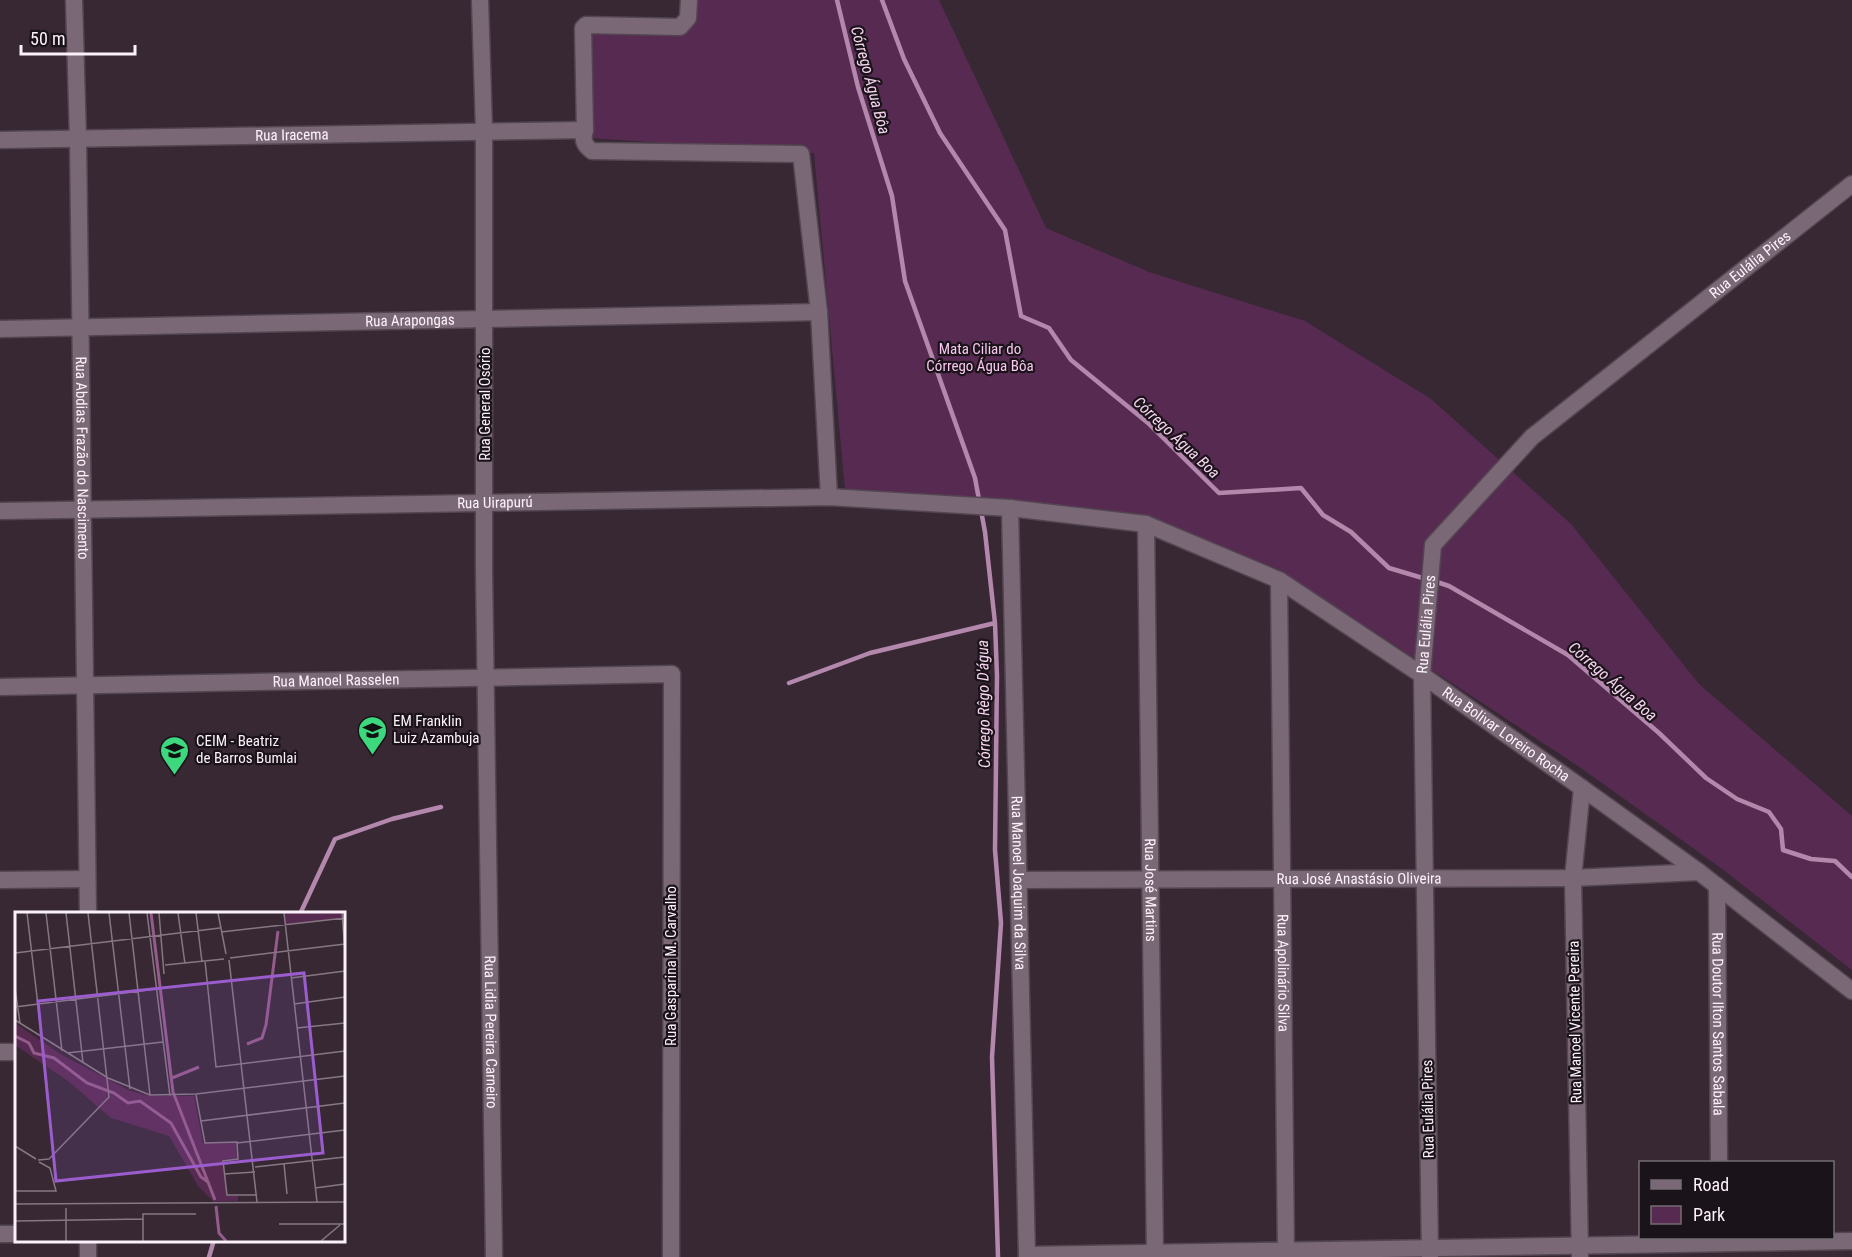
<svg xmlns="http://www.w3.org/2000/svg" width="1852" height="1257" viewBox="0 0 1852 1257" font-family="'Roboto Condensed',sans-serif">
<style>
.green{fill:#572b51}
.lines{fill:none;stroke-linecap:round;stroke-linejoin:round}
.stream{stroke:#b388ac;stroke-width:4.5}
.minor-casing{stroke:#534651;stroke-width:19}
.minor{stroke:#7b6877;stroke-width:16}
.labels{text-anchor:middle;stroke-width:4.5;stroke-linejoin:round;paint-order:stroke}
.street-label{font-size:15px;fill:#fcf1fa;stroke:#1a1319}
.park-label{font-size:15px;fill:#f8c6ee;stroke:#1a1319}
.poi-label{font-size:15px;fill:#fcf1fa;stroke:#1a1319;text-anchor:start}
.water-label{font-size:16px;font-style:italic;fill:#f6d4ef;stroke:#1a1319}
.inset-river{fill:none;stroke:#945b8b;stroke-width:3}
.inset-road{fill:none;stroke:#867883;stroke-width:1.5}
.view{fill:#9b5dce;fill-opacity:0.15;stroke:#9b5dce;stroke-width:3}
.inset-edge{fill:none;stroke:#fcf1fa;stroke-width:3}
</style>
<rect width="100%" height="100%" fill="#372834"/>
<!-- green -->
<path class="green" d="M688,0H939L1046,228L1149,272L1305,321L1431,399L1571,524L1699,684L1852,816V970L1721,868L1581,768L1280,570L1145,517L845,489L814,153L590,138L592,27L687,24Z"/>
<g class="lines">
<!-- stream -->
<path class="stream" d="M837,0L858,87L892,196L905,281L975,478L985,532L995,623L997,676L995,850L1001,923L992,1057L998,1257
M882,0L904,59L940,133L1005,230L1021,316L1049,328L1071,360L1148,423L1219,493L1301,488L1323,515L1351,532L1389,568L1426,579
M1434,581L1449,586L1568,655L1659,733L1706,778L1737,799L1769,812L1781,829L1783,850L1811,859L1835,861L1852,877
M789,683L870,653L995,623
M300,914L335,839L392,819L441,807
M209,1257L214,1240"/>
<defs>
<g id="minor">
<path id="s1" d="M74,0L78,139L88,914"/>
<path id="s2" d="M480,0L484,130V569L494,1257"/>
<path d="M689,0L688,18L680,27L586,25L583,28L585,130C582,140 584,145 592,151L801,154L819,312L829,497"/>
<path id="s3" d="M0,140L585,130"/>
<path id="s4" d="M0,329L819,312"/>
<path id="s5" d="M1010,508L1027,1257"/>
<path id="s6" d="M0,511L829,497L1010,508L1146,524L1279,580L1422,675L1582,788L1699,872L1852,991"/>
<path id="s7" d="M1146,524L1155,1257"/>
<path id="s8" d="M1279,580L1286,1257"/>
<path id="s9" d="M0,687L672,674L671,1257"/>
<path d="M0,880L87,879"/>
<path id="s10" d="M1020,880L1573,878L1699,872"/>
<path id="s11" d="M1717,886L1719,1162"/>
<path d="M0,1052H16"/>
<path d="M0,1234H16"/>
<path d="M1027,1255L1852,1241"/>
<path d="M1580,1256L1573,878L1582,788"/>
<path d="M88,1257V1240"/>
<path id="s12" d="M1430,1257L1422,675L1433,545L1532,437L1852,184"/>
</g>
</defs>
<!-- minor casing -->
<use href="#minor" class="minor-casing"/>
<!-- minor -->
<use href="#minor" class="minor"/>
</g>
<!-- icons -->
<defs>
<symbol id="school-pin" viewBox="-11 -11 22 30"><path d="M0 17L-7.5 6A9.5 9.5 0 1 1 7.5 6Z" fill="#3dd77e" stroke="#1a1319"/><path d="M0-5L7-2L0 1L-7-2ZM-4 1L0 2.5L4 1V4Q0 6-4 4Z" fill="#111"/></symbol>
</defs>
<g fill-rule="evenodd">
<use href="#school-pin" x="356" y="714" width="33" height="45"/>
<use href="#school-pin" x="158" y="734" width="33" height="45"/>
</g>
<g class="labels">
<!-- street labels -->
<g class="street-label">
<text dy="5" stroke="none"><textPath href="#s3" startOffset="292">Rua Iracema</textPath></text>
<text dy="5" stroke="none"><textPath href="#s12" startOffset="1137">Rua Eulália Pires</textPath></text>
<text dy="5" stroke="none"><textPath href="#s4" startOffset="410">Rua Arapongas</textPath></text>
<text transform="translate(485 404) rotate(-90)" y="5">Rua General Osório</text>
<text dy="5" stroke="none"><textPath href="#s1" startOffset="458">Rua Abdias Frazão do Nascimento</textPath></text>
<text dy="5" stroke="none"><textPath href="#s6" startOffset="495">Rua Uirapurú</textPath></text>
<text dy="5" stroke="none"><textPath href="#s12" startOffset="633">Rua Eulália Pires</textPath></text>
<text dy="5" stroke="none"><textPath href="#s9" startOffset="336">Rua Manoel Rasselen</textPath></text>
<text dy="5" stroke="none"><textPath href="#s6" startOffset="1566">Rua Bolivar Loreiro Rocha</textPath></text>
<text dy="5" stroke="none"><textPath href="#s10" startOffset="339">Rua José Anastásio Oliveira</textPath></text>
<text dy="5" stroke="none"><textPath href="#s5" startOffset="375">Rua Manoel Joaquim da Silva</textPath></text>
<text dy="5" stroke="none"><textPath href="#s7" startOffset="366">Rua José Martins</textPath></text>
<text transform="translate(671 966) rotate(-90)" y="5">Rua Gasparina M. Carvalho</text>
<text dy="5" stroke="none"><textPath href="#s8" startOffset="393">Rua Apolinário Silva</textPath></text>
<text transform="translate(1575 1022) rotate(-91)" y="5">Rua Manoel Vicente Pereira</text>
<text dy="5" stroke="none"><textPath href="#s11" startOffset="138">Rua Doutor Ilton Santos Sabala</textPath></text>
<text dy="5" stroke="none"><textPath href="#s2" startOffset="1032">Rua Lidia Pereira Carneiro</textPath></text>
<text transform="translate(1428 1109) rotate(-91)" y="5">Rua Eulália Pires</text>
</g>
<!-- park labels -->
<g class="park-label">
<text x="980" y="354">Mata Ciliar do<tspan x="980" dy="17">Córrego Água Bôa</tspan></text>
</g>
<!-- poi labels -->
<g class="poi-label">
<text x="393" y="726">EM Franklin<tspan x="393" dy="17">Luiz Azambuja</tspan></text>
<text x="196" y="746">CEIM - Beatriz<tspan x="196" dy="17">de Barros Bumlai</tspan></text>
</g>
<!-- water labels -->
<g class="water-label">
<text transform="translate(871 80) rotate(75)" y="6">Córrego Água Bôa</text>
<text transform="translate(1177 437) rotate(43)" y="6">Córrego Água Boa</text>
<text transform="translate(1613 681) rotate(41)" y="6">Córrego Água Boa</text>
<text transform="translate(983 704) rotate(-91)" y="6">Córrego Rêgo D'água</text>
</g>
</g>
<!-- overview -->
<g transform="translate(15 912)">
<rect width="330" height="330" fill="#372834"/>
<path d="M270,1H326V6L270,13ZM0,111L47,143L115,179L135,184H179L188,231L221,230L222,246L209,248L212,284H223V289L199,290L183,274L154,224L96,206L53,169L0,133Z" fill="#572b51"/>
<path class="inset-river" d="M136,1L158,180L200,288M0,124L14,131L19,141L39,146L72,171L99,181L113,191L125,189L156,211L186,265L193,270M232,132L247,126L251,113L263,19M157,166L184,155M201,294L204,321L211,329"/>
<path class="inset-road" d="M12,1L27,127M31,1L47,139M51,1L68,151M94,1L115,177M114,1L135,183M132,1L155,184M144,1L149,62M163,1L170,52M181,1L187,50M203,1L211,42M269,1L302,290M327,1L330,39M206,20L330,6M0,41L205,16M215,46L330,32M214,48L242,290M190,49L201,155L330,139M150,53L209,47M276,66L330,59M0,76L5,111M279,92L330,85M0,95L141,77M0,108L93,166L135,183L181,182L330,164M282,116L330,111M52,141L148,130M181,183L190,231L222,230L223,247L208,249L212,283H242M186,209L330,191M222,231L330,218M0,234L21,247M23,248L34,247L94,185L73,1M269,252L272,282M240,255L330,245M209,262L240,260M300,276L330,272M0,279H41L35,256L24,250M0,292L330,290M51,296V329M0,309L128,307M264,312H330M128,329V302H181M306,329L325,313"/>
<path class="view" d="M289,61L308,241L41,269L23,89Z"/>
<rect width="330" height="330" class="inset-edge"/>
</g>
<!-- legend -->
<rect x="1639" y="1161" width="195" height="78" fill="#1a1319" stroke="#746c73" stroke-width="1.5"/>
<rect x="1651" y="1180" width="30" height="9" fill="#7b6877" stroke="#746c73" stroke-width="1.5"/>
<text x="1693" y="1191" font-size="18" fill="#fcf1fa">Road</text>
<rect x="1651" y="1206" width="30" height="18" fill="#572b51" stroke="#746c73" stroke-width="1.5"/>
<text x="1693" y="1221" font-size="18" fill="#fcf1fa">Park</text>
<!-- scale -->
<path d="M21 45v9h114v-9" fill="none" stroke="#fcf1fa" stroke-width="3"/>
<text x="30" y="45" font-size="18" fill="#fcf1fa" stroke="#1a1319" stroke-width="4.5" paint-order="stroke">50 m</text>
</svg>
